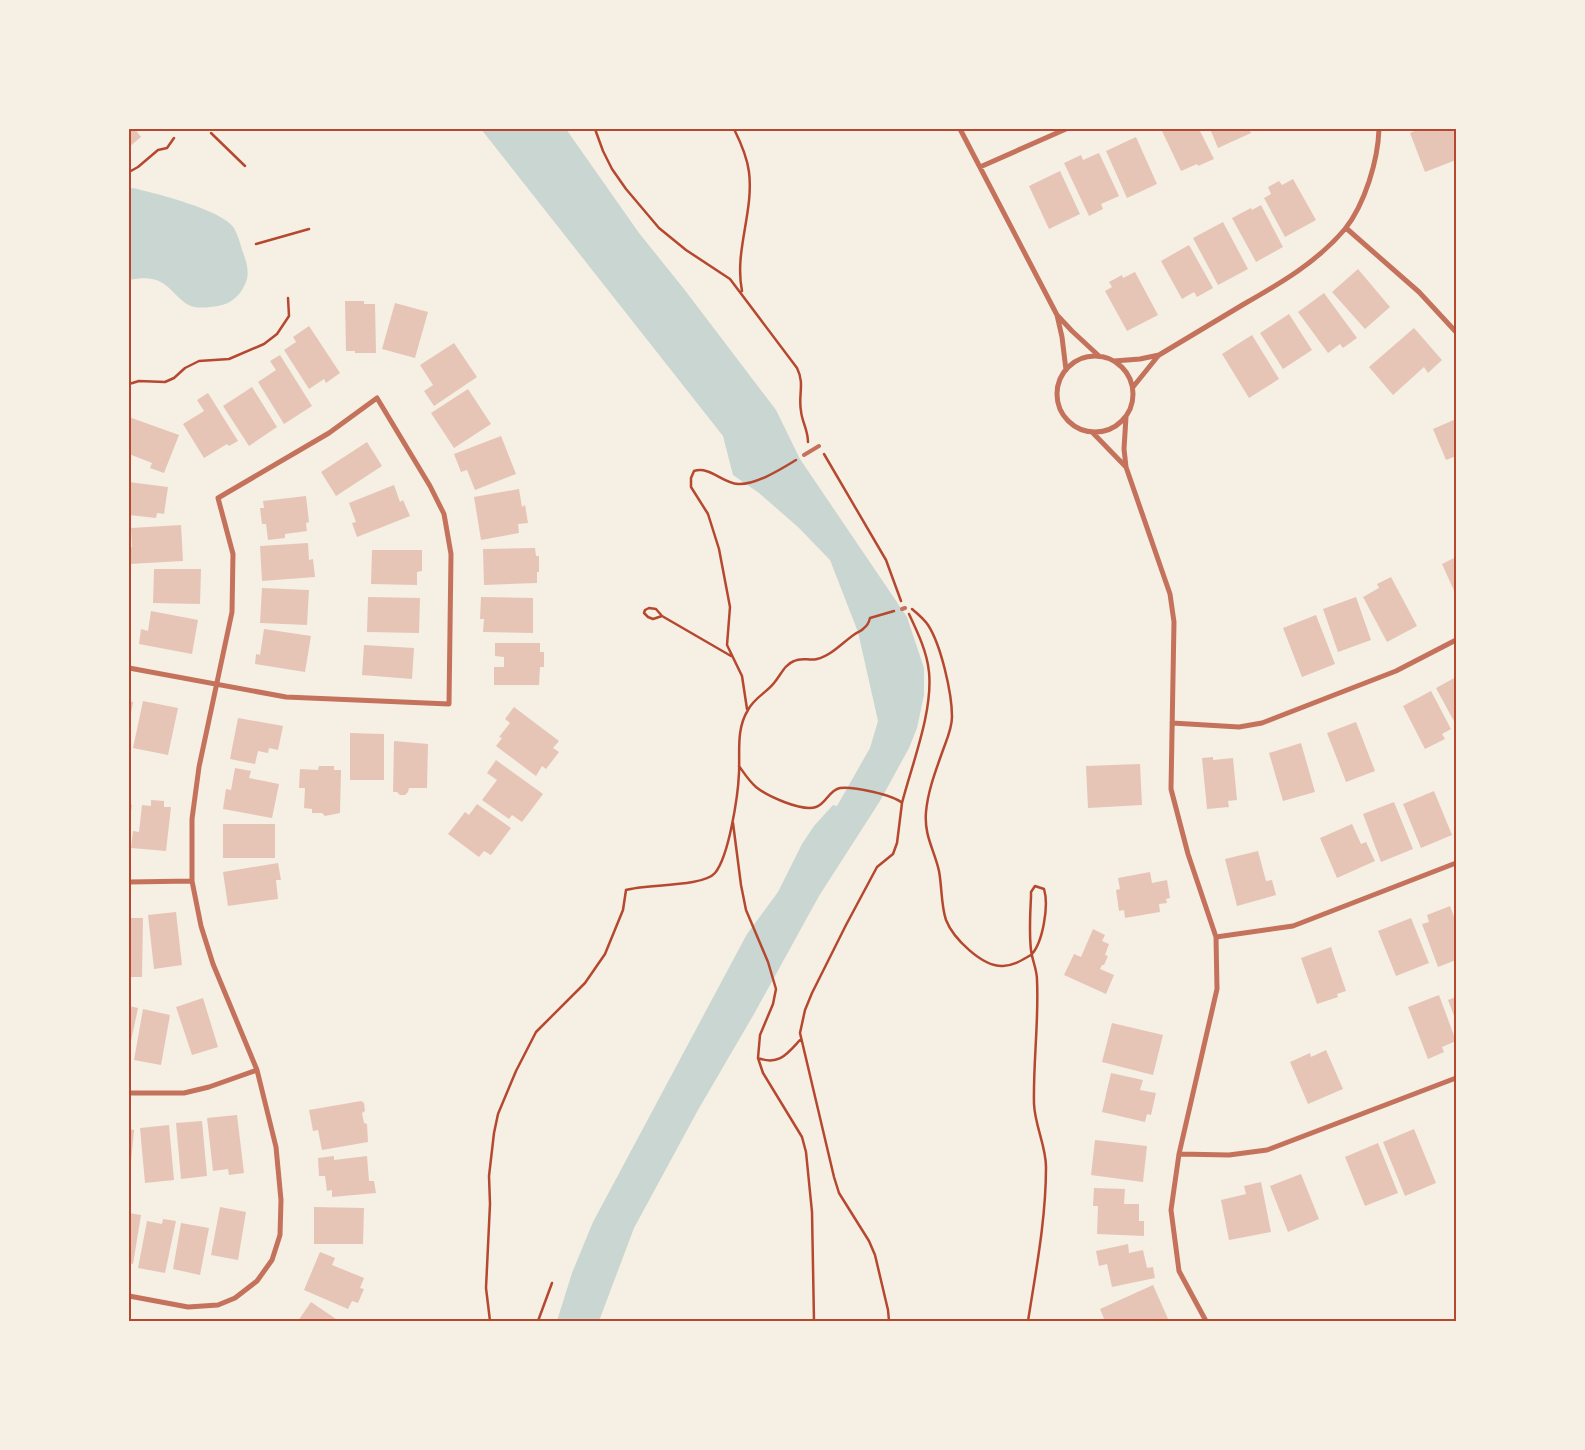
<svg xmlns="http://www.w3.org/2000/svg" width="1585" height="1450" viewBox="0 0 1585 1450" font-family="'Zilla Slab',serif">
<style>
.water{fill:#c9d6d2}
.building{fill:#e6c5b7}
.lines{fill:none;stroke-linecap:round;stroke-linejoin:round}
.path{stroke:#b5482f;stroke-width:2.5}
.service{stroke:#c5725c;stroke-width:4}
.minor{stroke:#c5725c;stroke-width:5}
.neatline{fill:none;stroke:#b5482f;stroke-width:2}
</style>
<rect width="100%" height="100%" fill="#f6efe4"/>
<!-- water -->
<path class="water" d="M481,129H566L639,233L684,289L776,410L800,459L907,617L924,668V695L917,728L909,748L880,801L819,896L754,1014L698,1110L634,1228L599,1321H557L572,1273L593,1222L747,934L778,892L802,844L814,826L833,805L837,806L870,748L878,721L858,632L830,560L798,527L759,493L733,475L723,436Z
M133,188C154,193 223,210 234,228C238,235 240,243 242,250C246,260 249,269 247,279C243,293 232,304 218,306C210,307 199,309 191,306C185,304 181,299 176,295C161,278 151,276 129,280V189Z"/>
<!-- building -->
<path class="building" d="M129,129H135L141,137L129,147Z
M1161,129H1199L1214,159L1198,166L1197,164L1181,171Z
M1210,129H1249L1251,133L1218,148Z
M1419,129H1456V160L1425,172L1410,133Z
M1136,137L1157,184L1127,198L1106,151Z
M1099,153L1119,196L1101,204L1103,209L1089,216L1064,163L1081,155L1083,160Z
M1060,171L1080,214L1049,229L1029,186Z
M1293,179L1316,220L1285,237L1264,198L1271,194L1268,187L1279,181L1282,185Z
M1261,205L1283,247L1256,262L1232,218L1251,208L1252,210Z
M1223,222L1248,269L1218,285L1193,238Z
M1189,245L1213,288L1197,297L1194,292L1182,299L1161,261Z
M1358,269L1390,307L1365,329L1332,292Z
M1135,272L1158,315L1127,331L1105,291L1112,287L1109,282L1122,275L1123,278Z
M1324,293L1357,338L1343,348L1340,344L1328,353L1298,312Z
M345,301H364V304H375L376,353H355V351H346Z
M395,303L428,312L415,358L382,349Z
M1289,314L1312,350L1283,369L1260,333Z
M309,326L340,373L326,383L324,379L309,389L284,350L296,342L293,337Z
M1414,328L1442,360L1428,373L1424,367L1393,395L1369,367Z
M1252,335L1279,379L1249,398L1222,354Z
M454,343L477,377L434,406L424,391L433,385L420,365Z
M280,355L312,406L284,424L258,382L276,370L270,361Z
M252,387L277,427L249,446L223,406Z
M468,389L491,424L454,448L431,413Z
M208,393L238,441L229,446L227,444L204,458L183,424L204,411L197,400Z
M129,417L179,435L164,473L150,468L152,463L129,454Z
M1456,419V456L1446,460L1433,429Z
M501,436L516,474L475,490L467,470L461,472L454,454Z
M367,442L382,466L336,496L321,472Z
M129,482L168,487L164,514L157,513L156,518L129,515Z
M394,485L400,502L403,500L410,516L357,537L352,523L356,522L349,503Z
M519,489L522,507L525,505L528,523L518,524L519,533L481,540L474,497Z
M306,496L309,522L306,523L307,531L285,534V538L268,540L266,524H262L260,508H264L263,501Z
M181,525L183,561L129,564V547H132L131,528Z
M308,543L309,560L313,559L315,577L262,581L260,546Z
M535,548L536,556H539V572H537V583L484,585L483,549Z
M372,550H422V571L417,572V585L371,584Z
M1456,557V595L1442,564Z
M154,569H201L200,604L153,603Z
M1391,577L1417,626L1387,642L1363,597L1379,588L1377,584Z
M262,588L309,590L307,625L260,623Z
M368,597L420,598L419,633L367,632Z
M481,597L533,598V633L483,632L484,619H480Z
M1356,597L1371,640L1338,652L1323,609Z
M151,611L198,620L192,654L139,644L141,629L148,631Z
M1316,615L1335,664L1302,677L1283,628Z
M264,629L311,636L305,672L255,664L256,654L260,655Z
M495,643H540V652H544V667H540L539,685H494V667H504V657L495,656Z
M364,645L414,648L412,679L362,675Z
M1456,677V725L1436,688Z
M1431,691L1451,729L1442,734L1445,739L1425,749L1403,706Z
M129,701L133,702L130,719H129Z
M143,701L178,708L168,755L133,748Z
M514,707L559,741L553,748L559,752L546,769L542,766L536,776L496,746L502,738L499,737L510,723L505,719Z
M238,718L283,726L278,750L269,748L268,753L258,751L255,764L230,759Z
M1356,722L1375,771L1346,782L1327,733Z
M350,733L384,734V780H350Z
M394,741L428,744L427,788H409L408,792L405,795H400L397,792H393Z
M1301,743L1315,792L1283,801L1269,753Z
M1213,757V760L1233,758L1237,800L1228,801L1229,807L1207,809L1202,758Z
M496,760L543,794L522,822L512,815L509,819L482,800L497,780L487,773Z
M1140,764L1142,805L1088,808L1086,766Z
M319,766H334V770H341L340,813L325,816L322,813H312V809L304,808L305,788H299L300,769L318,770Z
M235,768L251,771L249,778L279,784L272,818L223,809L226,789L231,790Z
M1434,791L1452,835L1421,848L1403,804Z
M151,800L164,801V807H171L166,851L131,848L133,831L139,832L142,805L151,806Z
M1394,802L1413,849L1381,862L1363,814Z
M129,804L132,805L130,818H129Z
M477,804L511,828L491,855L484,851L479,857L448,834L465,812L469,815Z
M223,824H275V858H223Z
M1352,824L1361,844L1366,842L1375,861L1337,878L1320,838Z
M1258,851L1266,881L1272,880L1276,895L1237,906L1225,859Z
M278,863L281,880H276L278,899L228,906L223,872Z
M1150,872L1152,883L1167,880L1170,898L1166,899L1167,903L1159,904L1160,912L1125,918L1124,910L1119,911L1116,890L1120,889L1118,878Z
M1450,906L1456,922V960L1438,967L1422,924L1429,922L1427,915Z
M176,912L182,965L154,969L148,915Z
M129,918H143L142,977H129Z
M1411,918L1429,963L1396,976L1378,931Z
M1093,929L1105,935L1102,941L1109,944L1105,955L1108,956L1104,965H1102L1100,969L1114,975L1106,994L1064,975L1074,954L1081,957Z
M1331,947L1346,991L1337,994L1338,997L1317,1004L1301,958Z
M1439,995L1456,1041L1442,1047L1444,1052L1428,1059L1408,1007Z
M1456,997V1021L1448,1000Z
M203,998L218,1047L192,1055L176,1007Z
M129,1006L138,1008L130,1046H129Z
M143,1009L170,1015L161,1065L134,1060Z
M1112,1023L1163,1035L1153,1075L1102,1062Z
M1326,1050L1343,1089L1308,1104L1290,1062L1310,1053L1311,1057Z
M1111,1073L1143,1080L1140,1090L1156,1093L1151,1115L1147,1114L1145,1122L1102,1112Z
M361,1101L364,1103L365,1111L362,1113L364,1123L367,1124L368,1142L322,1150L318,1130L313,1131L309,1110Z
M237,1115L244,1173L229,1175L228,1169L213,1171L207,1118Z
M202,1121L207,1176L181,1179L176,1123Z
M169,1125L174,1180L145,1183L140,1128Z
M129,1129L134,1130L130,1172H129Z
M1414,1129L1436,1183L1405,1196L1383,1142Z
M1095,1140L1147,1146L1143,1182L1091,1175Z
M1378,1143L1398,1193L1365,1206L1345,1157Z
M334,1156V1160L367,1156L369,1181H374L376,1193L332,1197V1190L327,1191L325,1176H319L318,1158Z
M1301,1174L1319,1219L1288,1232L1270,1186Z
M1261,1182L1271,1232L1229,1240L1221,1200L1246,1194L1244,1186Z
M1094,1188L1125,1189L1124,1204H1139V1221H1144V1236L1097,1234L1098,1206H1093Z
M220,1207L246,1212L238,1260L211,1255Z
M314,1207L364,1208L363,1244H314Z
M129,1213L141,1215L133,1264L129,1263Z
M163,1219L176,1221L165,1273L138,1268L147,1221L162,1224Z
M181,1223L209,1228L200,1275L173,1269Z
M1128,1244L1129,1253L1143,1250L1147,1268L1153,1267L1155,1278L1112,1287L1107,1264L1099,1266L1096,1251Z
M320,1252L335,1258L332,1265L364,1278L360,1288L364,1289L358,1303L352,1301L348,1309L304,1290Z
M1153,1285L1169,1321H1105L1100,1309Z
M311,1302L339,1321H298Z"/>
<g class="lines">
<!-- path -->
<path class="path" d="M595,129L603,151L612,169L626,189L659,228L686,250L730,279L797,368C805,384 798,395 801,411C802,422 808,430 808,442
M734,129C741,143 747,156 749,172C754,212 734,251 742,291
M211,133L245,166
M129,172L138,167L158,150L167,148L174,138
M256,244L309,229
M129,384L139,381L165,382L174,378L185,368L199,361L229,359L264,344L277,334L289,316L288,298
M824,454L886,560L901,601
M912,609C918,614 924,619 928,625C941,645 952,693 952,717C952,728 947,739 943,750C936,770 928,790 926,812C924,836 934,849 939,871C942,887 941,905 946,920C953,938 982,967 1003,966C1013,966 1022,960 1031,955C1043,943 1049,905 1044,889L1035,886L1031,892V897C1030,915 1029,933 1031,950C1032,960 1037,969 1037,980C1039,1021 1033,1063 1034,1104C1035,1126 1046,1146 1046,1167C1046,1219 1036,1270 1028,1321
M662,616L653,619L648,617L644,613L645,610L649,608L656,609L662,616L731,656
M747,709L742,676L727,645L730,607L719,549L708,514L691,487V478L694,471C710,466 722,483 738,484C756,485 781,469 796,460
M739,766C744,773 749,781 756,787C767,796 802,812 816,807C826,804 829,790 840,788C852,786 894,795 902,803L897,843L893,854L877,867L846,925L812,993L805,1010L800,1033L834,1177L839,1193L869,1241L875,1255L888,1310L889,1321
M902,803C912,764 933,712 929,672C927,652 918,633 909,614
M733,823L741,885L746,910L768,962L776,989L773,1004L760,1035L758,1058L763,1073L802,1137L806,1152L812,1212L814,1321
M758,1058C779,1066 787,1054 800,1040
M490,1321L486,1288L490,1204L489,1176L494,1133L498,1114L516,1071L536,1032L585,983L605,954L623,910L626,890C646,884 703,887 715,873C729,856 738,796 739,773C740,752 736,729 748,710C754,698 766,693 774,683C781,675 784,665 794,661C802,657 809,661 817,659C831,656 843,642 855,634C858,632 862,631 864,628C867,626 869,622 870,618L894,611
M538,1321L552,1283"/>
<!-- service -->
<path class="service" d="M804,455L819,446
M902,609L905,608"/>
<!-- minor -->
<path class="minor" d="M960,129L1057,315L1062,337L1066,370
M980,167L1066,129
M1346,228L1419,292L1456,332
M1057,315L1072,331L1099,356
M1057 394a38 38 0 1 1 76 0a38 38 0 1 1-76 0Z
M1114,361L1140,359L1159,355C1187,338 1216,321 1244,304C1281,283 1317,262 1345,229C1365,204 1378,160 1379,129
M1133,387L1158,356
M1126,417L1124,449L1126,467
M1092,432L1126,467L1170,594L1174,622L1171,789L1188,854L1216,937L1217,989L1179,1154L1171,1210L1179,1271L1206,1321
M129,668L286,697L449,704L451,554L444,514L430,486L377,398L329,433L218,498L233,554L232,612L199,767L192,819V881L201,926L213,964L257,1070L276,1147L281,1200L280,1235L272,1260L257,1281L235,1298L218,1305L188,1307L129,1296
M1172,723L1239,727L1262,723L1396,671L1456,640
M129,882L192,881
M1216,937L1293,926L1456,863
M129,1093H184L209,1087L257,1070
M1179,1154L1229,1155L1267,1150L1456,1078"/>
</g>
<!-- border -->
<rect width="1585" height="1450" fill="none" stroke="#f6efe4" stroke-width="260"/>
<rect x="130" y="130" width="1325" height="1190" class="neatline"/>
</svg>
